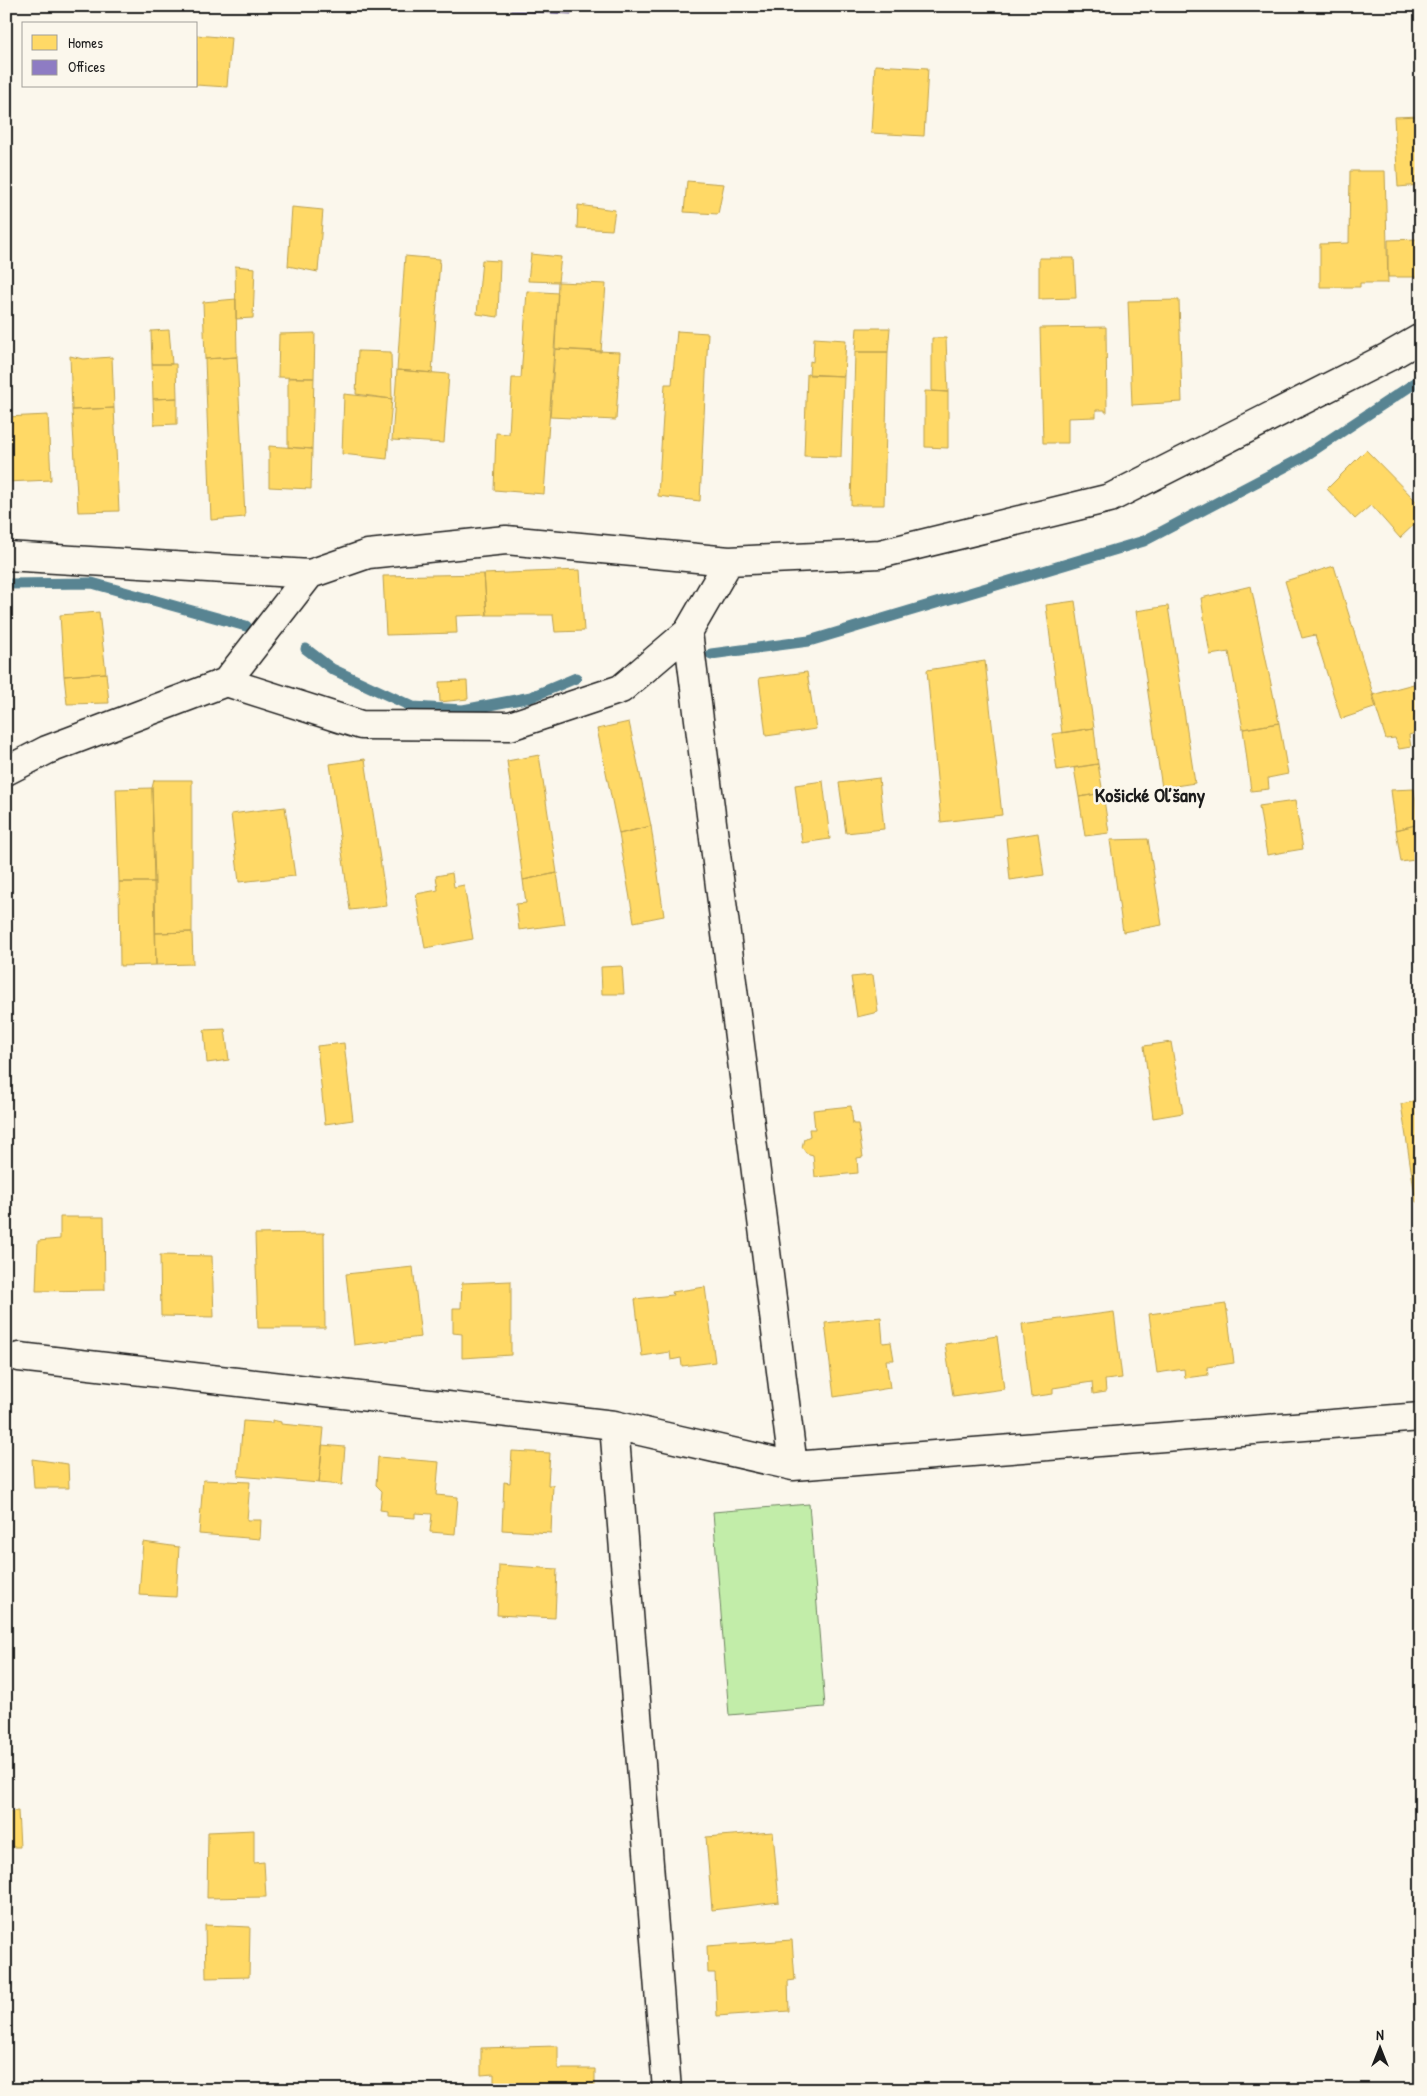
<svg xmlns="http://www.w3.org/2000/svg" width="1427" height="2096" viewBox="0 0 1427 2096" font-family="'Patrick Hand',sans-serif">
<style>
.green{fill:#c2eda9;stroke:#6f8462}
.homes{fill:#ffd966;stroke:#bba050}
.offices{fill:#8e7cc3;stroke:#6c5f91}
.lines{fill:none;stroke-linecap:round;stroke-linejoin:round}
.stream{stroke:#588492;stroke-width:11}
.minor-casing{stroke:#1c1c1c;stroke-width:31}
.minor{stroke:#fbf7ec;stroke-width:28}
.labels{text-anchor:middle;stroke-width:5;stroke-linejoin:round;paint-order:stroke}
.quarter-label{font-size:20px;font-weight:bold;fill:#1c1c1c;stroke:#fbf7ec}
</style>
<rect width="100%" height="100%" fill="#fbf7ec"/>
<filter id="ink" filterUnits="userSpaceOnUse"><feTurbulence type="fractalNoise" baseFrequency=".02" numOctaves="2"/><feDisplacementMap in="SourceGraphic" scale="10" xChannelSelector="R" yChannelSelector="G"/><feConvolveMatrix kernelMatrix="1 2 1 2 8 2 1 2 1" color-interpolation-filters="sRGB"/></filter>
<g filter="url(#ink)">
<!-- green -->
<path class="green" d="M809,1504L825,1707L729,1715L713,1512Z"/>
<!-- homes -->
<path class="homes" d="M196,35L231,38L227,87L196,85Z
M875,65L928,68L924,136L871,133Z
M1421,116V185L1398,187L1394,117Z
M1350,171H1385L1388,283H1360V287H1320V244L1349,243Z
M687,181L724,184L718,214L684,212Z
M578,205L615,210L612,230L577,228Z
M292,207L323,210L318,272L288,266Z
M1419,239L1421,277H1388V240Z
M531,254L561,257L558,282L528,281Z
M405,256L440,259L432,373L397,370Z
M1039,258H1074L1076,298L1039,299Z
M482,260L500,261L498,317L477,314Z
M235,266L255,268L253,318L236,319Z
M558,282L606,284L601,352L555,349Z
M527,291L558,293L544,494L494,490L496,433L509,434L512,378H521Z
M236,299L237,357L205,359L203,302Z
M1179,300L1182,402L1132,405L1128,301Z
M1106,327L1107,412H1105V410H1096V417L1068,418V443H1043L1040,328Z
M857,328H890L888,352H855Z
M169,330L172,364H152L151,331Z
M677,331L708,333L700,501L658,496L665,384H672Z
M315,333L314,378L278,377L279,334Z
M814,338L846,340L844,376L809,375L810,361L813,362Z
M932,338H946L948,392L932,391Z
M555,349L620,352L616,420L550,417Z
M358,351L391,352L392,399L356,394Z
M855,352H888L884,505H851Z
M70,356L83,359L112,357L114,408L72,410Z
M237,357L245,517L211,520L205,359Z
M152,364H176L177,398L153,399Z
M397,370L449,374L444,443L392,440Z
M807,374L844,376L841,457L804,456Z
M288,378H314L312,449L288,447Z
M925,391L948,392V448L925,447Z
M344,394L392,399L387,459L342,454Z
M177,398V424L154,425L153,399Z
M114,408L119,511L78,512L72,410Z
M48,415L51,480L6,482V417Z
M269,446L312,449L311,489L269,487Z
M1366,450L1421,506V518L1400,538L1371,505L1355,519L1327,489Z
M1334,566L1377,707L1341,719L1315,635L1302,638L1285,581Z
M580,570L584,631L555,632L553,615H487L484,574Z
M484,574L487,615L456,616L457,633L386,635L383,576Z
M1251,586L1279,723L1243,729L1229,652L1210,655L1201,598Z
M1075,601L1094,728L1062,733L1046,605Z
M1168,606L1195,783L1162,788L1136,611Z
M99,612L106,673L64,676L60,615Z
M985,661L1002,815L941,822L927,670Z
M807,672L816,729L766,736L759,678Z
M106,673L109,703L67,704L64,676Z
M467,681L468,699L440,702L439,682Z
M1421,682V731L1409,735L1411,747L1399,749L1395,738L1386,739L1372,695Z
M629,722L651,826L619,834L597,729Z
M1279,723L1288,774L1268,778L1269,789L1251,791L1243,729Z
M1094,728L1098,764L1057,770L1052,734Z
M539,755L557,873L523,880L507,761Z
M365,759L387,906L350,910L330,764Z
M1098,764L1103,793L1079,797L1074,768Z
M879,778L884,829L846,833L839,783Z
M154,780H192V932L155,933L152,788Z
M823,781L830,839L802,843L795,785Z
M152,788L155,882H119L116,789Z
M1414,789L1419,824L1396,830L1391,790Z
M1103,793L1109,833L1085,836L1079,797Z
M1295,801L1303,849L1267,855L1259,806Z
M285,807L295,876L239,882L231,814Z
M1419,824L1421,833V859L1401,862L1396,830Z
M651,826L664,916L634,922L619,834Z
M1038,833L1044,875L1010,880L1006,838Z
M1148,839L1162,925L1123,932L1110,840Z
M452,873L454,887L464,885L473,939L425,948L416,894L438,890L436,876Z
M557,873L565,924L519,930L516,904L526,903L523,880Z
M119,882H155L156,965L120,966Z
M192,932L193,964L156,965L155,933Z
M622,966L624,994H602L601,967Z
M873,975L878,1012L857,1017L851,977Z
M225,1029L229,1060L207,1063L204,1030Z
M1171,1042L1183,1113L1153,1118L1144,1046Z
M344,1043L353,1120L325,1124L317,1046Z
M1421,1100V1202H1416L1401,1104Z
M851,1106L853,1124H858L863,1157L857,1158L858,1173L815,1177L813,1155L806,1153L802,1147L804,1139L810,1136L809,1129H815L813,1110Z
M60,1217H104L105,1290L36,1291L38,1241L60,1239Z
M324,1233L325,1328H258L255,1234Z
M160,1255L212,1256L214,1317L161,1316Z
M413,1267L421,1337L354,1345L346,1274Z
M511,1281V1355L462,1358V1334L453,1333V1308H461L462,1283Z
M705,1287L715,1362L682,1366L681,1358L671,1360L670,1352L642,1356L635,1299L673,1295L672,1292Z
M1226,1304L1234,1363L1207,1367L1208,1375L1185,1378L1184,1369L1157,1373L1149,1314Z
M1114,1312L1122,1378L1105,1380L1106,1392L1093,1394L1092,1382L1053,1388V1394L1031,1397L1022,1324Z
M881,1317L883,1343L891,1342L894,1360H886L890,1388L834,1397L825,1323Z
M997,1336L1004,1389L953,1396L945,1344Z
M272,1420L281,1422V1424L324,1428L319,1483L238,1476L243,1421L272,1423Z
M322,1445L345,1447L342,1485L319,1483Z
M512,1451L550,1453L548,1485H553L551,1533L502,1530L504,1482L510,1483Z
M378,1457L439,1462L436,1495L458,1497L455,1534L430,1532L432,1514L415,1513V1518L387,1516V1511L380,1510L382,1491L376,1485Z
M32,1459L68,1464L69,1488H34Z
M203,1480L250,1482L247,1520H261L260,1539L199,1534Z
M143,1542L179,1547L176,1597L139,1595Z
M499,1565L557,1569L555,1618L497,1615Z
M18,1811L20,1847H6V1812Z
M254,1830V1863L264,1862L266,1897L207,1898L208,1832Z
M773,1832L779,1902L712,1910L706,1837Z
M205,1925L250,1927L249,1977L206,1978Z
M792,1940L795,1980L788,1981L789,2011L717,2016L715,1973H708L707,1946Z
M6,1943L10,1981L6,1982Z
M558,2046V2069H595V2090H494V2074L481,2075V2048Z"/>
<!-- offices -->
<path class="offices" d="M511,6H571V14L511,11Z"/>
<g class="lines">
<!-- stream -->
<path class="stream" d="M6,584L92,583L246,626
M306,649L332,669L413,707L463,710L531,697L576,678
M711,654L809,641L1144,541L1302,458L1421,379"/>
<defs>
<path id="minor" d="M6,556L310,574
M688,632L793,1466
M226,682L361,725L510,726L621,689L688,632L729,561
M6,771L47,750L226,682L310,574L368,554L506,540L729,561L880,554L1110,498L1388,357L1421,338
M19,1357L614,1425L667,2090
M614,1425L793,1466L1421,1417"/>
</defs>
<!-- minor casing -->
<use href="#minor" class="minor-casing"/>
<!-- minor -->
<use href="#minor" class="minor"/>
</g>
</g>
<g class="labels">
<!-- quarter labels -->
<g class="quarter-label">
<text x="1150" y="802">Košické Oľšany</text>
</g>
</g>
<!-- margin -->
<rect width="1427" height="2096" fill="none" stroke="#fbf7ec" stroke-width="25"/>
<rect x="12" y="12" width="1402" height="2071" fill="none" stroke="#1c1c1c" stroke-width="2" filter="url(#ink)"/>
<!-- legend -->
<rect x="22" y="22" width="175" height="65" fill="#fbf7ec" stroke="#a29f99"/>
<rect x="32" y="35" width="25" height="15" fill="#ffd966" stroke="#a29f99"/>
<text x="68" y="48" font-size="15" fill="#1c1c1c">Homes</text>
<rect x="32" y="60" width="25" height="15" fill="#8e7cc3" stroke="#a29f99"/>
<text x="68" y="72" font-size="15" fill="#1c1c1c">Offices</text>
<!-- north arrow -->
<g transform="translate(1380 2048)" stroke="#fbf7ec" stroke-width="4" paint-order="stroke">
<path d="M0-4L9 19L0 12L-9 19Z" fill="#1c1c1c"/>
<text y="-8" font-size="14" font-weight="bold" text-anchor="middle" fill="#1c1c1c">N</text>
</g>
</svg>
